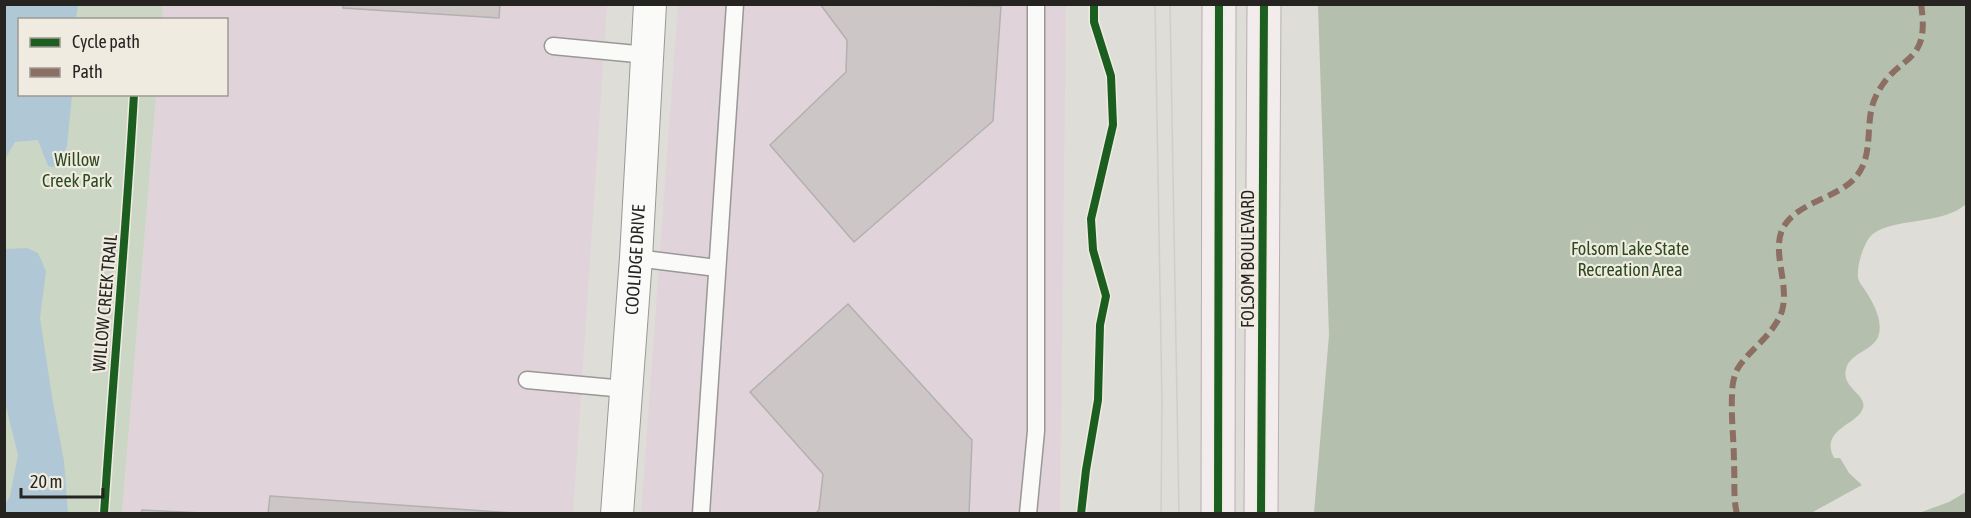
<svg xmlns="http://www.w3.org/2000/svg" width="1971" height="518" viewBox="0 0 1971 518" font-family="'Asap Condensed',sans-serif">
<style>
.commercial{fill:#e0d4da}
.green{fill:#ccd6c5}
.forest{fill:#b4c0ad}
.water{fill:#b0c7d6}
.building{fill:#cdc6c6;stroke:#b3b0af;stroke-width:1.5}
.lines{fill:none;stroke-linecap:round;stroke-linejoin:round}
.lane-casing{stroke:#999895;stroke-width:19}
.street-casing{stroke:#999895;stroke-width:34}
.primary-casing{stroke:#b9aeaf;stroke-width:35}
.lane{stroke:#fafaf9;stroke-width:16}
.street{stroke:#fafaf9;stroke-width:32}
.primary{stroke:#f2eced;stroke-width:33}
.tram{stroke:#cfcecc;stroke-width:1.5}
.quiet{stroke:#8d6e63;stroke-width:6;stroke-dasharray:12 6;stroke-linecap:butt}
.cycleway-casing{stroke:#efebe1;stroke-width:11}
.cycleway{stroke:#1b5e20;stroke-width:8}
.labels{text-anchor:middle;stroke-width:4.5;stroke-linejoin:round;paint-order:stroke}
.park-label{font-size:18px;fill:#2b4b1f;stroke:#efebe1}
.street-label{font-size:18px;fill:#252420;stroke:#efebe1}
</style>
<rect width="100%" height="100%" fill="#deddd8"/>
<!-- commercial -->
<path class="commercial" d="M163,5H607L573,513L122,514L156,95L226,94V20L162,19Z
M678,5H1066L1060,513L641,514Z"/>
<!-- green -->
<path class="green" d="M4,5H163L162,19L20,20V94L156,95L122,513H5Z"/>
<!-- forest -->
<path class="forest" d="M1318,5H1966V204C1943,226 1884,217 1869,238C1862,249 1857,265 1858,278C1859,282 1862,286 1865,290C1873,303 1884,321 1878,337C1872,351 1850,353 1846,369C1841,388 1867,394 1863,408C1858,425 1819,429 1834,458H1840L1849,473L1862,485L1811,513H1314L1329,335Z
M1966,492V513H1919L1949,502Z"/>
<!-- water -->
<path class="water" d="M5,4L78,5L76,19L20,20V94L72,95L67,146L58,168L48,166L38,140L15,142L5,159Z
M27,248L38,253L46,271L40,318L53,403L64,461L68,513H5V505L10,496L18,455L5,403V249Z"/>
<!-- building -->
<path class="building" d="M343,4H500L499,18L343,8Z
M820,4L1001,6L993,121L854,242L770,145L846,72L847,40Z
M848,304L972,440L969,514H815L819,510L823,474L750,392Z
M270,496L528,514H268Z
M142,510L223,514H141Z"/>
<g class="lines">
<defs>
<path id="lane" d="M553,46L647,55
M636,258L717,268
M527,380L625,389
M701,514L735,4
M1028,514L1036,431V4"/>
<g id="street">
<path id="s1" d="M617,514L636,258L650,4"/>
</g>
<path id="primary" d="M1218,514L1219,4
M1261,514L1264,4"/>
</defs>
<!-- lane casing -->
<use href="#lane" class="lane-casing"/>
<!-- street casing -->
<use href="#street" class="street-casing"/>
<!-- primary casing -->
<use href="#primary" class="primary-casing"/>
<!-- lane -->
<use href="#lane" class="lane"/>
<!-- street -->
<use href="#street" class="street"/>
<!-- primary -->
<use href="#primary" class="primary"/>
<!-- tram -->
<path class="tram" d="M1155,4L1162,402L1161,514
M1170,4L1179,514"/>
<!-- quiet -->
<path class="quiet" d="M1737,514C1733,498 1735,480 1734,464C1734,441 1731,418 1732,395C1732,385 1734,373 1740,365C1753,347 1774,334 1782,311C1790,283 1770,250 1784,226C1799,202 1837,198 1855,178C1876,154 1863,122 1876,96C1897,52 1931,68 1921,4"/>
<defs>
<path id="cycleway" d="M104,514C113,374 126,234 134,94
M1081,514L1086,470L1098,400L1100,325L1106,296L1093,250L1091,219L1113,125L1111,76L1094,22V4
M1218,514L1219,4
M1261,514L1264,4"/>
</defs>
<!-- cycleway casing -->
<use href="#cycleway" class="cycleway-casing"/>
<!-- cycleway -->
<use href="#cycleway" class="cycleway"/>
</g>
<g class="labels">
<!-- park labels -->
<g class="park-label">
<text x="77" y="166">Willow<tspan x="77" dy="21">Creek Park</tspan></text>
<text x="1630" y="255">Folsom Lake State<tspan x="1630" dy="21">Recreation Area</tspan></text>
</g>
<!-- street labels -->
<g class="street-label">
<text dy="6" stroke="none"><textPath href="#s1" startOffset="255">COOLIDGE DRIVE</textPath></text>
<text transform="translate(1248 259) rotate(-90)" y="6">FOLSOM BOULEVARD</text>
<text transform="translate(105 303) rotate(-85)" y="6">WILLOW CREEK TRAIL</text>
</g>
</g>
<!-- border -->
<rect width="1971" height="518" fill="none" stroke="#252420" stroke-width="12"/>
<!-- legend -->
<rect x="18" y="18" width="210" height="78" fill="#efebe1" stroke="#9e9b94" stroke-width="1.5"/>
<rect x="30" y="38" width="30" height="9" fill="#1b5e20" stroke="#9e9b94" stroke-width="1.5"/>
<text x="72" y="48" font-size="18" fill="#252420">Cycle path</text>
<rect x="30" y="68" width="30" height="9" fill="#8d6e63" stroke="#9e9b94" stroke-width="1.5"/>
<text x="72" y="78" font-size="18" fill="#252420">Path</text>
<!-- scale -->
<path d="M21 488v9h82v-9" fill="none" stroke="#252420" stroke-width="3"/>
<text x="30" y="488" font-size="18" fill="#252420" stroke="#efebe1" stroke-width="4.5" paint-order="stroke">20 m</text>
</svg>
